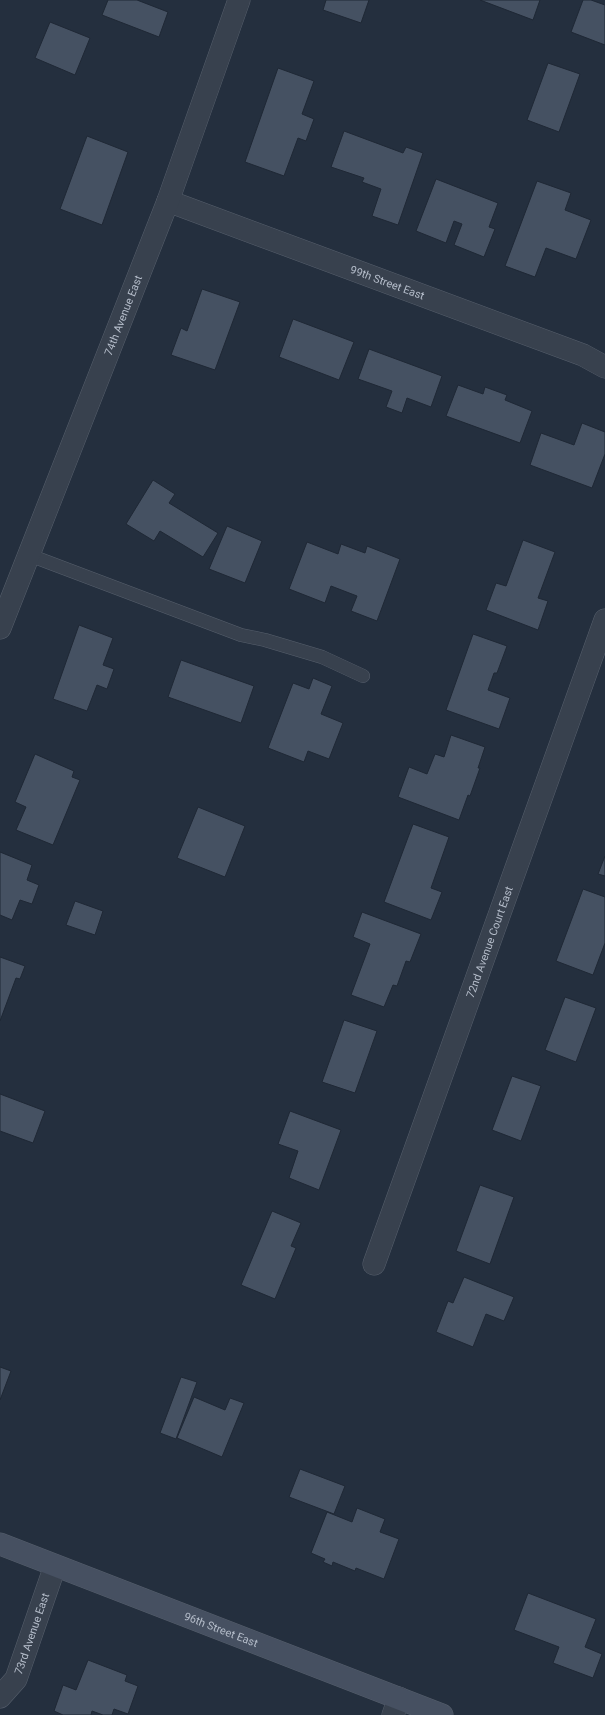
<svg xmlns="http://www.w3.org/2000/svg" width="605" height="1715" viewBox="0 0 605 1715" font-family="Roboto,sans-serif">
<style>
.building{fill:#455162;stroke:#1f2835}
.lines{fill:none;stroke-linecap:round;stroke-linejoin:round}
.lane-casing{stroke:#565f6c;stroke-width:14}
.street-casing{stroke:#565f6c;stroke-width:23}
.secondary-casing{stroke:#565f6c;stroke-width:23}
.lane{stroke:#38414e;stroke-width:13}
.street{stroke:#38414e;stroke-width:22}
.secondary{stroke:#465061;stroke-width:22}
.labels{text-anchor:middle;stroke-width:3;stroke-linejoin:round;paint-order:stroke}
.street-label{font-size:11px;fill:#b4bcc9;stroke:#1d2633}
</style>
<rect width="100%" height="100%" fill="#242f3e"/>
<!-- building -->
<path class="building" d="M108,0H137L168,12L159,37L102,15Z
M326,0H369L361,23L323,10Z
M480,0H540L533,20Z
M583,0H591L605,5V45L571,32Z
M50,22L90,38L75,75L35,58Z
M548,63L580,74L559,132L527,120Z
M278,68L314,81L302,114L314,119L306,141L298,138L284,176L245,162Z
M344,131L403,153L406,147L423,153L398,225L372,216L381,189L362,182L364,178L331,167Z
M87,136L128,152L102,225L60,209Z
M436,179L498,203L489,227L495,229L484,257L454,245L462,224L454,221L446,243L416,231Z
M537,181L571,193L565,210L591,220L576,259L546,248L535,277L505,266Z
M202,289L240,302L215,370L171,355L181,328L187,331Z
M293,319L354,342L339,380L279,357Z
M369,349L442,376L431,407L407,398L402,413L386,407L392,391L358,379Z
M458,385L483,394L485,387L507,395L505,400L532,411L520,443L446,416Z
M582,423L605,432V454L592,488L530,465L541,433L574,445Z
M153,480L175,494L169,503L218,533L203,557L160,531L154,541L126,524Z
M227,526L262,541L245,583L209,569Z
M523,540L555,552L538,598L548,601L538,630L486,610L496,583L506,586Z
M307,542L338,554L341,544L365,553L367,546L400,559L377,621L351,611L357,596L331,586L325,603L289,589Z
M79,625L113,638L103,665L114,669L107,689L97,685L87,711L53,699Z
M473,634L507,646L497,673H494L488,690L510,698L499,729L446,710Z
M181,660L254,686L241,723L168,697Z
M313,678L332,686L321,714L343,723L329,759L308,751L304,762L268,748L293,683L309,689Z
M451,735L485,747L478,768H480L470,796L468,795L459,820L398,797L409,767L427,774L435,754L444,757Z
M35,754L74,771L72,777L80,780L53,845L16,830L26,807L15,802Z
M198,807L245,826L225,877L177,858Z
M413,824L449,837L431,888L442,892L431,920L384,902Z
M0,852L32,865L27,880L39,885L32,904L20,900L12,920L0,915Z
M605,856V876L598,874Z
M583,889L605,897V943L593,975L556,961Z
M75,901L103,911L95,935L66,925Z
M362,912L421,934L410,962L406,961L397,986L393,985L384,1007L351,995L370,944L353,937Z
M0,957L25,966L20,979L16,978L0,1021Z
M565,997L596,1008L576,1062L545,1050Z
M344,1020L377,1031L355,1093L322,1082Z
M512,1076L541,1086L521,1141L492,1130Z
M0,1094L45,1111L33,1143L0,1131Z
M290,1111L341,1130L319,1190L289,1178L298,1151L278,1144Z
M480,1185L514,1197L490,1264L456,1251Z
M272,1211L301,1223L291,1246L296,1248L275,1299L241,1285Z
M464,1277L514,1297L504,1321L486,1314L473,1347L436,1332L448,1301L453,1303Z
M0,1367L11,1371L0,1400Z
M181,1377L197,1382L176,1439L160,1433Z
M194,1397L225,1410L230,1398L244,1403L222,1457L177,1438Z
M300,1469L345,1486L334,1514L289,1497Z
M357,1508L385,1519L380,1532L399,1539L384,1579L356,1568L355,1571L333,1562L332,1566L323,1562L325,1559L311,1553L327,1512L352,1522Z
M528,1593L596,1619L585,1647L602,1654L593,1678L553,1663L559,1647L514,1630Z
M88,1660L127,1675L125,1681L138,1686L128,1714L114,1709L112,1715H103L92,1711L91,1715H63L54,1711L63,1685L76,1690Z"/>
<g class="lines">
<defs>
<path id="lane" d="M29,555L241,635L265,640L322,657L363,676"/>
<g id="street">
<path id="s1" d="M168,201L583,355L605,367"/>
<path id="s2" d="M0,628L168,201L239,0"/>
<path id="s3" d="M374,1264L605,620"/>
<path id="s4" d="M0,1697L16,1679L55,1566"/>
<path d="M393,1715L399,1698"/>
</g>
<g id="secondary">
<path id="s5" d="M0,1544L442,1715"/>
</g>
</defs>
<!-- lane casing -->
<use href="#lane" class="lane-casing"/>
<!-- street casing -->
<use href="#street" class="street-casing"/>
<!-- secondary casing -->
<use href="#secondary" class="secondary-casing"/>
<!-- lane -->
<use href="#lane" class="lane"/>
<!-- street -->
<use href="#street" class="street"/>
<!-- secondary -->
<use href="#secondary" class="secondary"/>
</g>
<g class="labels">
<!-- street labels -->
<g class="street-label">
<text dy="4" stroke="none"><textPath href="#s1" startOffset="234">99th Street East</textPath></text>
<text dy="4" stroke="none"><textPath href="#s2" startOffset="336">74th Avenue East</textPath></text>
<text dy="4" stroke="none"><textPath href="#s3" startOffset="342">72nd Avenue Court East</textPath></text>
<text dy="4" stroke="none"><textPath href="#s5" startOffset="237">96th Street East</textPath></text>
<text dy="4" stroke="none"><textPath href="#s4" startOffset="72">73rd Avenue East</textPath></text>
</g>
</g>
</svg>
